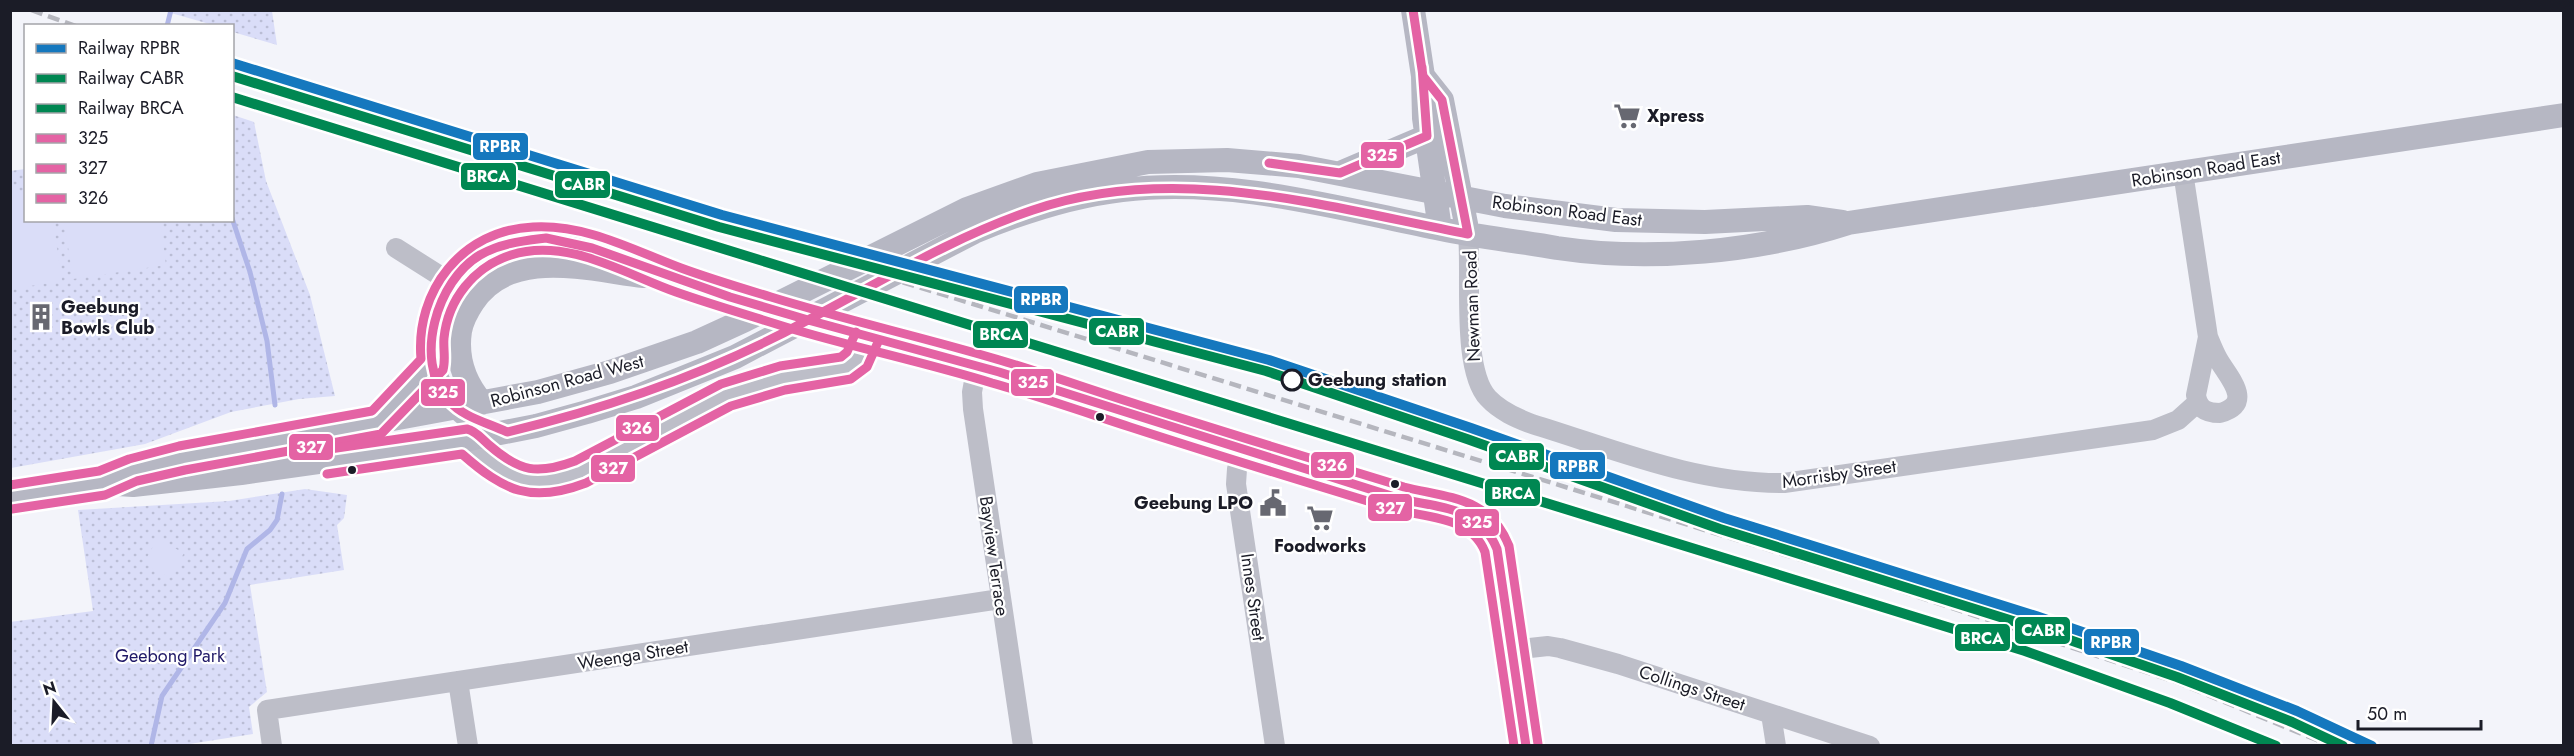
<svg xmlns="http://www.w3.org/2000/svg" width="2574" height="756" viewBox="0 0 2574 756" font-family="Jost,sans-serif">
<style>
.park{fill:url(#park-dots)}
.pitch{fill:#daddf8}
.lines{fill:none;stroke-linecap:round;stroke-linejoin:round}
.stream{stroke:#b0b6e7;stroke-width:5}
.minor{stroke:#bdbec8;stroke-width:20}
.major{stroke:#b6b7c3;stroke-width:24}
.rail{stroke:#b5b6be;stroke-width:4.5;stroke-dasharray:12 6;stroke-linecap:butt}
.bus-1-casing{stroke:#fff;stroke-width:14}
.bus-2-casing{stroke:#fff;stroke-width:14}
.bus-3-casing{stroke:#fff;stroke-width:14}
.bus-1{stroke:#e463a4;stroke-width:9}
.bus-2{stroke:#e463a4;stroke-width:9}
.bus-3{stroke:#e463a4;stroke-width:9}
.rail-1-casing{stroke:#fff;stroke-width:15}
.rail-2-casing{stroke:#fff;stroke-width:15}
.rail-3-casing{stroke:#fff;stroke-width:15}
.rail-1{stroke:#1578be;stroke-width:10}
.rail-2{stroke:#008752;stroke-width:10}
.rail-3{stroke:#008752;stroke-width:10}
.stop-dot{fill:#fff;stroke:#1b1c27;stroke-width:3}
.bus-dot{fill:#1b1c27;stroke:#fff;stroke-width:2}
.labels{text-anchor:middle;stroke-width:4.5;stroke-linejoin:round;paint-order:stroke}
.poi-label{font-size:18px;font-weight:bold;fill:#1b1c27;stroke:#fff;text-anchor:start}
.street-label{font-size:18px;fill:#1b1c27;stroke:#fff}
.stop-label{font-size:18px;font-weight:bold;fill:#1b1c27;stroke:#fff;text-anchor:start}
.park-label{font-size:18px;fill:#201967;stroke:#fff}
.line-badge{stroke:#fff;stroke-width:2}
.badge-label{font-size:16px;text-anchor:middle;font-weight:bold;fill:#fff}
</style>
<defs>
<pattern id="park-dots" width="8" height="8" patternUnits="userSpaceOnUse" patternTransform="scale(1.5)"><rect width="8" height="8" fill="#daddf8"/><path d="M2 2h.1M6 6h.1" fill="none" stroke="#babdd5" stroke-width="1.8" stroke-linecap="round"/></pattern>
</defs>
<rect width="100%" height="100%" fill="#f3f4fa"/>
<!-- park -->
<path class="park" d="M164,11H272L277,45L233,32L232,26L213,25Z
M233,115L254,122L266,181L310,295L335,396L299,399L231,412L145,444L11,468L10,171L25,169L26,220H232Z
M305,489L347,495L344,518L337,525L344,570L250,585L267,692L249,707L253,734L183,745H11L10,622L93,611L78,510L229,501Z"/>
<!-- pitch -->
<path class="pitch" d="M25,191L26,220L53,221L62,281L11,289V193Z
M64,221H160L166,265L73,279Z
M157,539L184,553L170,578L144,563Z"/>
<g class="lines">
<!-- stream -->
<path class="stream" d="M167,26L171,10
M232,218L250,272L267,341L275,405
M151,746L162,696L225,603L247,549L270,530L277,520L282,494"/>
<!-- minor -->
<path class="minor" d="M2183,172L2208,337C2211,344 2214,352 2218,359C2228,377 2255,403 2220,413C2206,413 2198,409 2196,395L2208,337
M1468,234C1472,275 1461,369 1488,398C1500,411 1516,418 1532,424C1614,449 1696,484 1784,483L2153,430L2178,420L2197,403
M396,248L475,298
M977,365L972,392L973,409L1023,746
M466,441C505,476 526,496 580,472L726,395L782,378L845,368L857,360L867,337
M1243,449L1237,469L1236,484L1275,746
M1512,650L1548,646L1560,648L1618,664L1870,746
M458,681L468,746
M1771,714L1776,746
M272,746L267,710L1000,599"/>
<!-- major -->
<path class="major" d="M1413,10L1423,76L1424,118L1440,229
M1423,76L1442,100L1468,234
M1340,173L1427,136
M482,403C464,382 456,358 460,331C462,320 467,311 473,302C510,246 589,270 644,276
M466,415L446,398L436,376L431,343L437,308L452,282L478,256L505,243L546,238L592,248L730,297L840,330L999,372L1401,499C1434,509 1477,506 1495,541L1526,746
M378,422L403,393L433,364
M122,475L182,458L246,446L538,392L610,372L697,342L745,320L967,209L1037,184L1148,162L1227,160L1299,166L1505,206L1616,220L1705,222L1807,217L1842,222
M10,497L102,483L133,485L241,473L439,445L536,426L587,412L636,397L735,357L974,232C1022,212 1071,196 1122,190C1229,177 1337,208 1441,229C1479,237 1518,241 1557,248C1651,262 1758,252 1848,223L2564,115"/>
<!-- rail -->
<path class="rail" d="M31,10L76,26
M232,75L1876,583L2176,682L2331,746"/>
<defs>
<path id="bus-1" d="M1269,163L1340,173L1427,136L1422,67
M546,238L592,248L730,297L808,320C713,372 612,407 507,432C486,422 464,418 448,400C413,360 437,280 480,255C501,243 522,241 546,238Z
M808,320L999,372L1401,499C1440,508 1479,506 1497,549L1526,746
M808,320C882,281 953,237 1033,210C1176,161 1326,207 1468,234L1442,100L1423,76L1413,10"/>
<path id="bus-2" d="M327,474L462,454C504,491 531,504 586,483L731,406L785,390L851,379L867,367L878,342
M12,509L105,495L137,481L185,470L381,434L443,370C446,359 443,349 444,338C448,299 474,267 511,255C567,237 625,274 676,292C713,305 751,316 789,328C856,348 924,362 992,383C1038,396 1084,412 1130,427C1219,456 1308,483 1397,510C1430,518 1471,517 1485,552L1514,746"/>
<path id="bus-3" d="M323,450L467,429C476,431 482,439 489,445C520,472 537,475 575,461L721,384L780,366L841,357L847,352L856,332
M10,485L99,471L129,459L179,446L372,411L421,359C415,291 462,230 533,227C586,224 633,250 681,268C711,279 741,288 771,297C846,320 922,337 996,359C1044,373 1091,390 1139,405C1227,433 1316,460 1404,487C1449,498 1490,497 1509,546L1538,744"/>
</defs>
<!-- bus-1 casing -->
<use href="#bus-1" class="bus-1-casing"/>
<!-- bus-2 casing -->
<use href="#bus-2" class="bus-2-casing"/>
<!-- bus-3 casing -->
<use href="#bus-3" class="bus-3-casing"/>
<!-- bus-1 -->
<use href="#bus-1" class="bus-1"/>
<!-- bus-2 -->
<use href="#bus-2" class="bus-2"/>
<!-- bus-3 -->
<use href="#bus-3" class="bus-3"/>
<defs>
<path id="rail-1" d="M232,63L722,215L1269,360L1471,428L1724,518L2036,616L2181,666L2297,711L2372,746"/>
<path id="rail-2" d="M232,76L719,227L1266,371L1467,439L1720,529L2032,627L2177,677L2292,722L2343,746"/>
<path id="rail-3" d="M232,97L2025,651L2170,703L2276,746"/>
</defs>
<!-- rail-1 casing -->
<use href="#rail-1" class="rail-1-casing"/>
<!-- rail-2 casing -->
<use href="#rail-2" class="rail-2-casing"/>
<!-- rail-3 casing -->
<use href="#rail-3" class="rail-3-casing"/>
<!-- rail-1 -->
<use href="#rail-1" class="rail-1"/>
<!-- rail-2 -->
<use href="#rail-2" class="rail-2"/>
<!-- rail-3 -->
<use href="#rail-3" class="rail-3"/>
</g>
<!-- icons -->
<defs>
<symbol id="supermarket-bare" viewBox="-9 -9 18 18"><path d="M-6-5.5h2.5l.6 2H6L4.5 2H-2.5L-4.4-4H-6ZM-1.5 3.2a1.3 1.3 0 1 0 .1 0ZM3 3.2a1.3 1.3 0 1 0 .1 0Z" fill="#676871" stroke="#fff" stroke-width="2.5" paint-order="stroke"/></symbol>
<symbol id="building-bare" viewBox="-9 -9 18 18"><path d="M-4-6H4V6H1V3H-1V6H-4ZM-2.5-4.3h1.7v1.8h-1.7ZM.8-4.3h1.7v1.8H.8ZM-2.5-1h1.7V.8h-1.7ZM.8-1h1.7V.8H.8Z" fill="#676871" stroke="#fff" stroke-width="2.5" paint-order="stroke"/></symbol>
<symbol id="civic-bare" viewBox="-9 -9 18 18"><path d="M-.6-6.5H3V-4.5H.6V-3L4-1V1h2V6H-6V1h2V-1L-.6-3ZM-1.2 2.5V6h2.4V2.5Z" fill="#676871" stroke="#fff" stroke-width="2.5" paint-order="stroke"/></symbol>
</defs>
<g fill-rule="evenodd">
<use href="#supermarket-bare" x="1608" y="97" width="38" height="38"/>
<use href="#building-bare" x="22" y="298" width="38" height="38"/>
<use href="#civic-bare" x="1254" y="484" width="38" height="38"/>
<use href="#supermarket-bare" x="1301" y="499" width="38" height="38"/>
</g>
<!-- markers -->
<circle class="stop-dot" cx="1292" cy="380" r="10"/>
<g class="bus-dot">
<circle cx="1100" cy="417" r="5"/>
<circle cx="352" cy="470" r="5"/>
<circle cx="1395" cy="484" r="5"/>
</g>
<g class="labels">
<!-- poi labels -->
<g class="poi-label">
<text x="1647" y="122">Xpress</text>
<text x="61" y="313">Geebung<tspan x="61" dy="21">Bowls Club</tspan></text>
<text x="1253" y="509" text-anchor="end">Geebung LPO</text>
<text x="1320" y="552" text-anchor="middle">Foodworks</text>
</g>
<!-- street labels -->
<g class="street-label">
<text transform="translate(2206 169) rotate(-9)" y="6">Robinson Road East</text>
<text transform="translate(1567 211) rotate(7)" y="6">Robinson Road East</text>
<text transform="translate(1472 306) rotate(-92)" y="6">Newman Road</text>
<text transform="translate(567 381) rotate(-15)" y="6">Robinson Road West</text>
<text transform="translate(1839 474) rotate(-8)" y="6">Morrisby Street</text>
<text transform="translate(994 556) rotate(82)" y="6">Bayview Terrace</text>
<text transform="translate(1253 597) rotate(82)" y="6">Innes Street</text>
<text transform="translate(633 655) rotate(-9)" y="6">Weenga Street</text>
<text transform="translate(1692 688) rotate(18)" y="6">Collings Street</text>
</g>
<!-- stop labels -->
<g class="stop-label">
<text x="1308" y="386">Geebung station</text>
</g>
<!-- park labels -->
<g class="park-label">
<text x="170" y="662">Geebong Park</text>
</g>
</g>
<g class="line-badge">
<rect x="472" y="132" width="57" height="29" rx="6" fill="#1578be"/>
<rect x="1360" y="141" width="45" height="28" rx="6" fill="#e463a4"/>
<rect x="460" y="162" width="57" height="29" rx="6" fill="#008752"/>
<rect x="554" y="170" width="57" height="29" rx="6" fill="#008752"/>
<rect x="1013" y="285" width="56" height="29" rx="6" fill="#1578be"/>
<rect x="1088" y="317" width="57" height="29" rx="6" fill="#008752"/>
<rect x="972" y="320" width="57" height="29" rx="6" fill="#008752"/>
<rect x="1010" y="368" width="45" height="29" rx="6" fill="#e463a4"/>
<rect x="420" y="378" width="46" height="29" rx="6" fill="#e463a4"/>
<rect x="615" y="414" width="45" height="28" rx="6" fill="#e463a4"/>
<rect x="288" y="433" width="46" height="28" rx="6" fill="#e463a4"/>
<rect x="1488" y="442" width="57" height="29" rx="6" fill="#008752"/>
<rect x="1310" y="451" width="45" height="28" rx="6" fill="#e463a4"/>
<rect x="1549" y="451" width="57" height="29" rx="6" fill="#1578be"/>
<rect x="590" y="454" width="46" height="29" rx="6" fill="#e463a4"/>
<rect x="1484" y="478" width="57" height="29" rx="6" fill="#008752"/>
<rect x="1367" y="493" width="46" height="29" rx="6" fill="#e463a4"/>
<rect x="1454" y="508" width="46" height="29" rx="6" fill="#e463a4"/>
<rect x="2014" y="616" width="57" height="29" rx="6" fill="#008752"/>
<rect x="1954" y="623" width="57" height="29" rx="6" fill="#008752"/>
<rect x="2083" y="628" width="57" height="28" rx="6" fill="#1578be"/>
</g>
<g class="badge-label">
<text x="500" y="152">RPBR</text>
<text x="1382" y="161">325</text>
<text x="488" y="182">BRCA</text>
<text x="583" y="190">CABR</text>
<text x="1041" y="305">RPBR</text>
<text x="1117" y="337">CABR</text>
<text x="1001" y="340">BRCA</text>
<text x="1033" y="388">325</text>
<text x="443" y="398">325</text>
<text x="637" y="434">326</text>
<text x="311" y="453">327</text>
<text x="1517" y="462">CABR</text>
<text x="1332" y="471">326</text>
<text x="1578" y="472">RPBR</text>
<text x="613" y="474">327</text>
<text x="1513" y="499">BRCA</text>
<text x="1390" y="514">327</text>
<text x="1477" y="528">325</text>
<text x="2043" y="636">CABR</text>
<text x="1982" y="644">BRCA</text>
<text x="2111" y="648">RPBR</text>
</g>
<!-- border -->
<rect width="2574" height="756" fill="none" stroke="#1b1c27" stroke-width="24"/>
<!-- legend -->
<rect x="24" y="24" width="210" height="198" fill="#ffffff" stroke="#a4a4a9" stroke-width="1.5"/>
<rect x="36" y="44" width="30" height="9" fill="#1578be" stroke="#a4a4a9" stroke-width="1.5"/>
<text x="78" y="54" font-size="18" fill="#1b1c27">Railway RPBR</text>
<rect x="36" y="74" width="30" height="9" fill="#008752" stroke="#a4a4a9" stroke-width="1.5"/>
<text x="78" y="84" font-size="18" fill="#1b1c27">Railway CABR</text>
<rect x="36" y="104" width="30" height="9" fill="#008752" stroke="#a4a4a9" stroke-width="1.5"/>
<text x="78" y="114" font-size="18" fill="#1b1c27">Railway BRCA</text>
<rect x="36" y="134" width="30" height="9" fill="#e463a4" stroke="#a4a4a9" stroke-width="1.5"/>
<text x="78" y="144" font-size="18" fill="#1b1c27">325</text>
<rect x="36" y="164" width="30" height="9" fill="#e463a4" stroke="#a4a4a9" stroke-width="1.5"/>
<text x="78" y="174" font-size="18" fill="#1b1c27">327</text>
<rect x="36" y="194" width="30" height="9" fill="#e463a4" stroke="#a4a4a9" stroke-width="1.5"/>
<text x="78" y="204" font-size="18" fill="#1b1c27">326</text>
<!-- north arrow -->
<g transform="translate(54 702) rotate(342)" stroke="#ffffff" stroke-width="4.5" paint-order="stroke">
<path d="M0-4.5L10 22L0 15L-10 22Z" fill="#1b1c27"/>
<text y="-9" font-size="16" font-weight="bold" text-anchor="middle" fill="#1b1c27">N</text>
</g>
<!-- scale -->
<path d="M2358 720v9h123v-9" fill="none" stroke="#1b1c27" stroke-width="3"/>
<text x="2367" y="720" font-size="18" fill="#1b1c27" stroke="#ffffff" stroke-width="4.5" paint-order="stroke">50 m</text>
</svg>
